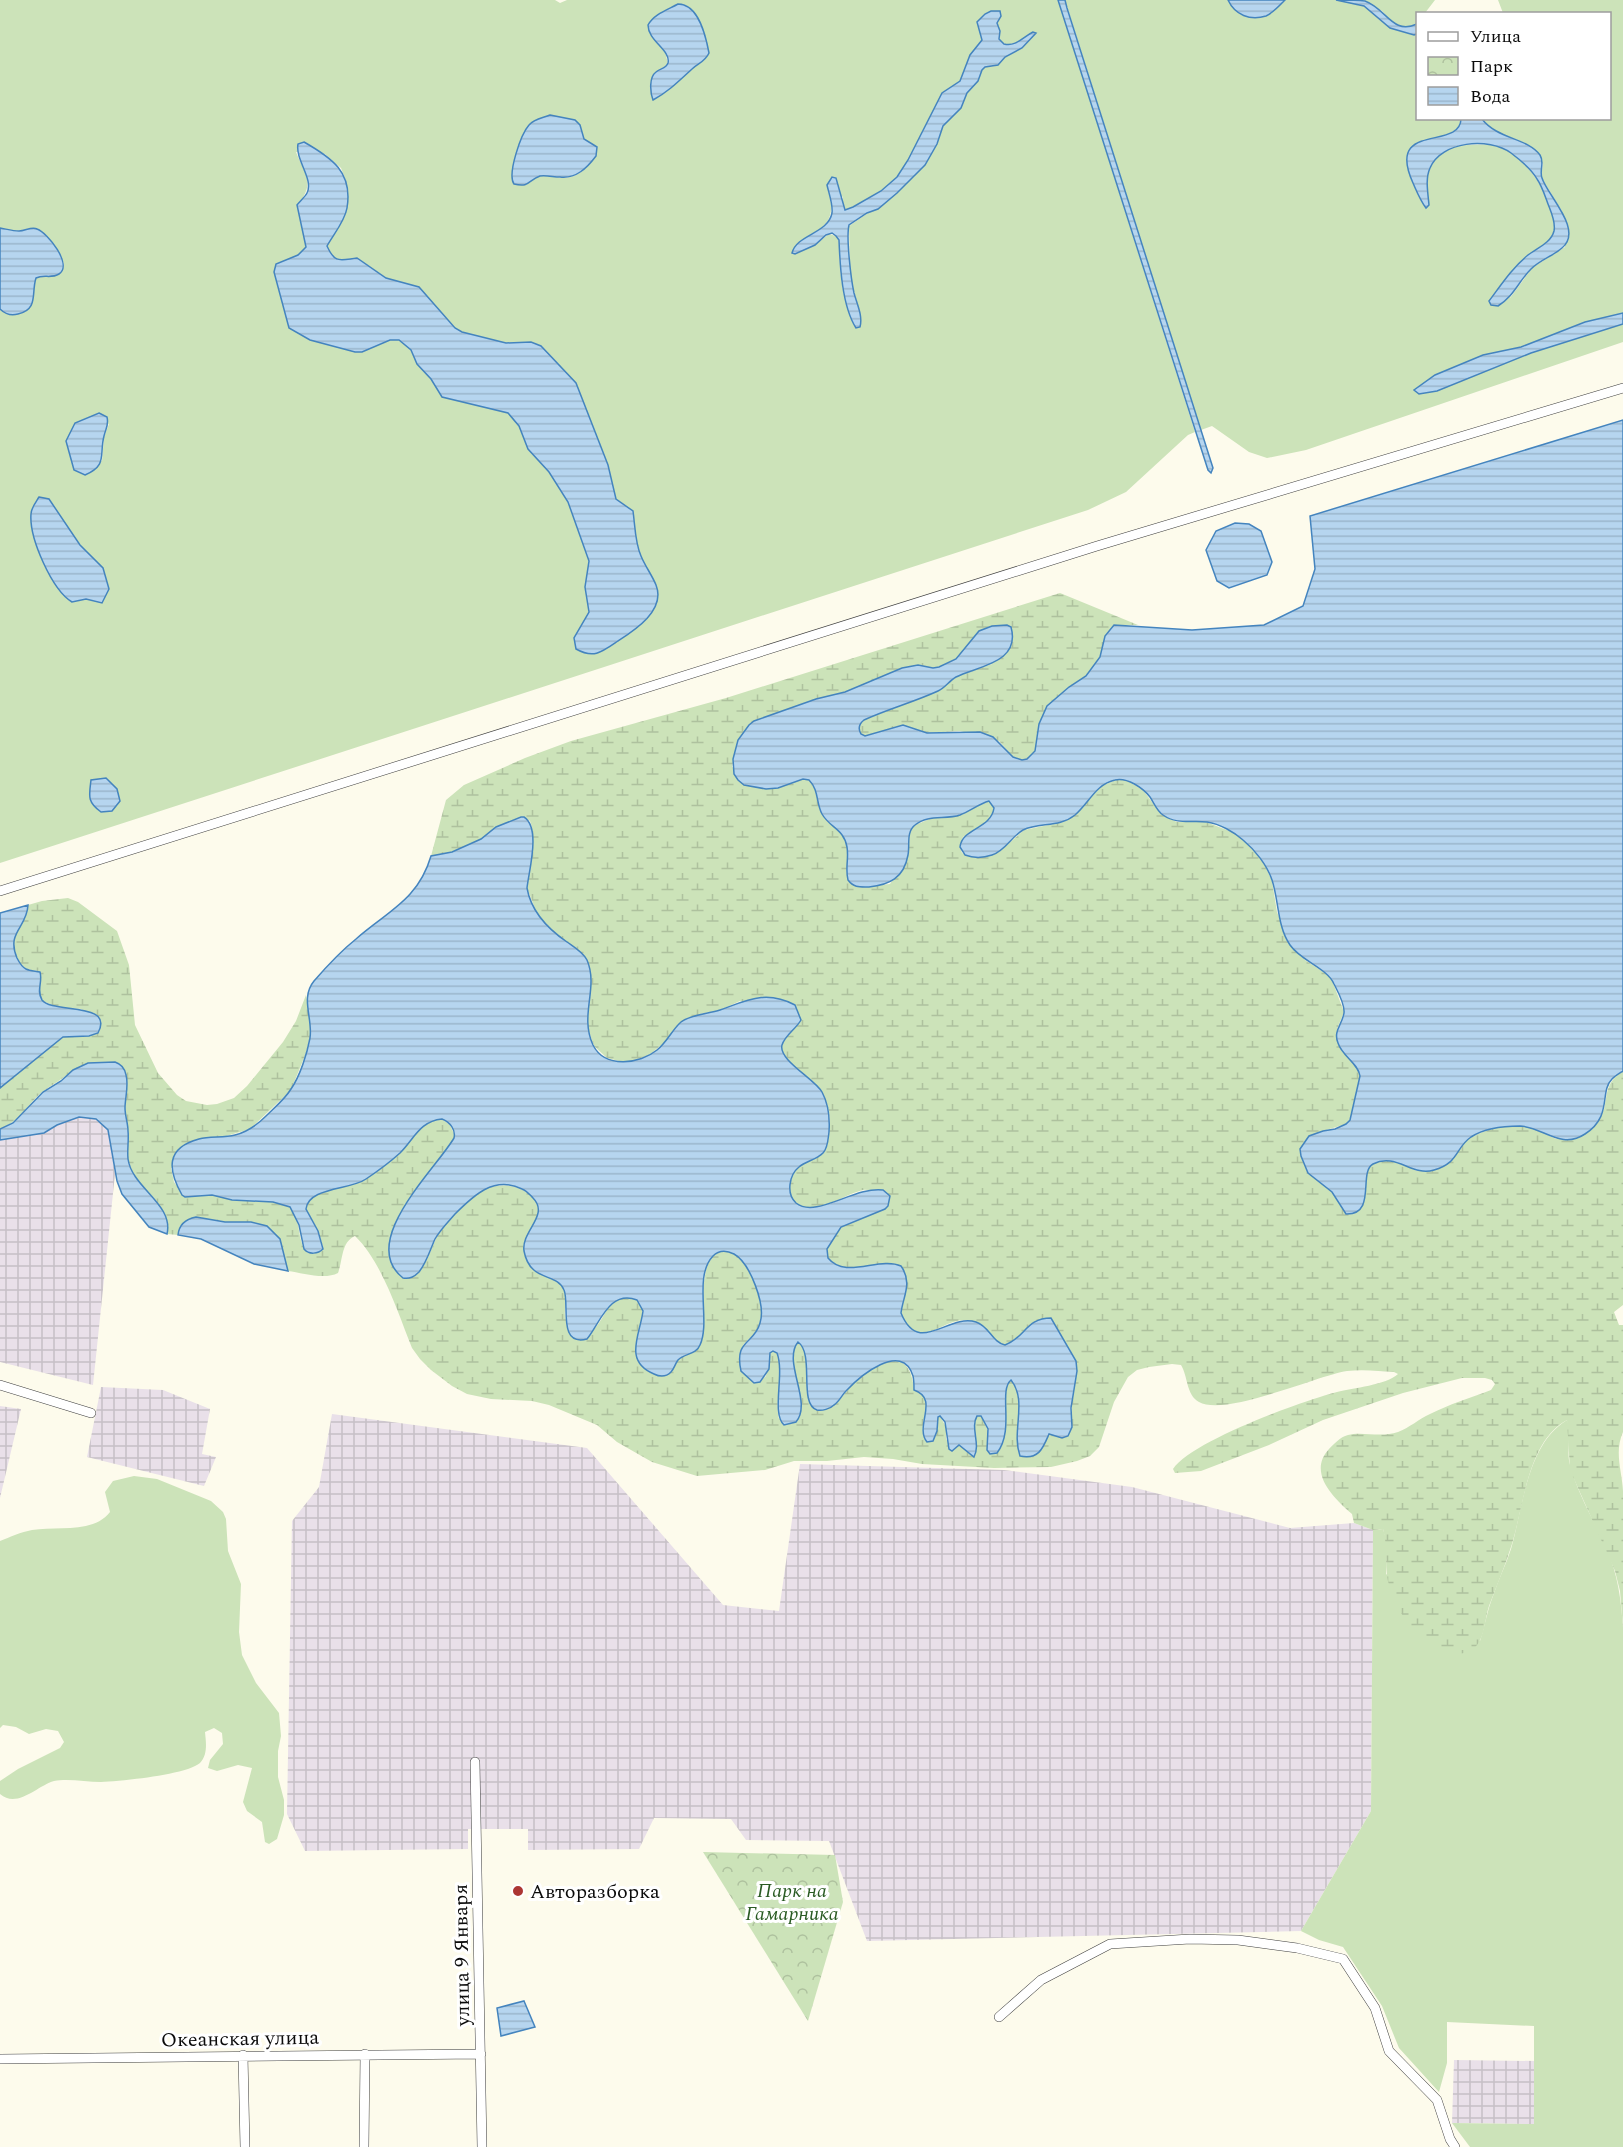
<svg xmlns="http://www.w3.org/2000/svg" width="1623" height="2147" viewBox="0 0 1623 2147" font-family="Spectral,serif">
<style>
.industrial{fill:url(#industrial-grid)}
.grass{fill:#cce3b9;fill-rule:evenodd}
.wetland{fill:url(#wetland-marsh)}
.park{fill:url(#park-crowns)}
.water{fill:url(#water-rules);stroke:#4484be;stroke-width:1.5}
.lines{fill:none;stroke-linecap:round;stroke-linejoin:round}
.street-casing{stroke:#3e3e3e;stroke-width:10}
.street{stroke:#fff;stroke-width:9}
.poi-dot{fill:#ac3633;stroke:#fff;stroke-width:2}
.labels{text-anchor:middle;stroke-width:6;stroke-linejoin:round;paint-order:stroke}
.park-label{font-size:20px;font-style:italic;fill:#2a5b23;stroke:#fff}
.poi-label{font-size:20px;fill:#0b0b0b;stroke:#fff;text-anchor:start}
.street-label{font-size:20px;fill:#0b0b0b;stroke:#fff}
</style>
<defs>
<pattern id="industrial-grid" width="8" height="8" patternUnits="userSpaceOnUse" patternTransform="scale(1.5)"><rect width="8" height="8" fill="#e9e0e9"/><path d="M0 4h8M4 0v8" fill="none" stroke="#c6bfc6"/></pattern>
<pattern id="wetland-marsh" width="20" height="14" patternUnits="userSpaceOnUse" patternTransform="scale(1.5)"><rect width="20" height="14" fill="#cce3b9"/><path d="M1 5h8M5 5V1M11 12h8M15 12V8" fill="none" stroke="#aec19e"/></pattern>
<pattern id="park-crowns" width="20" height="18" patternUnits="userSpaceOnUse" patternTransform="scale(1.5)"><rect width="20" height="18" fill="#cce3b9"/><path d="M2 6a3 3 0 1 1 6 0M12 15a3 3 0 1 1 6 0" fill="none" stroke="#aec19e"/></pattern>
<pattern id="water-rules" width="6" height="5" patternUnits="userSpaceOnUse" patternTransform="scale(1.5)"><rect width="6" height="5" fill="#b6d5ef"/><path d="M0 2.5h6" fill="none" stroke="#9bb6cc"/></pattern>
</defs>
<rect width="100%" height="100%" fill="#fdfbec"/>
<!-- industrial -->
<path class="industrial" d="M79,1117L95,1119L108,1130L115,1174L93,1385L0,1362V1140L57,1125Z
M101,1387L163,1390L210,1409L202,1454L216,1457L204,1486L87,1457Z
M0,1406L21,1409L0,1498Z
M332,1414L587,1448L723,1605L779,1611L800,1464L1004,1470L1132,1487L1290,1528L1354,1523L1373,1530L1371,1811L1301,1931L867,1941L829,1841L746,1840L731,1819L654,1818L639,1849L528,1850V1829H468V1849L305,1851L287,1814L292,1521L319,1487Z
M1454,2060L1535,2061L1534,2124L1452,2123Z"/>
<!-- grass -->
<path class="grass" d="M0,0H555L560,3L567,0H1058L1195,432L1188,435L1126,492L1088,510L0,863V309C5,313 12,316 18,314C38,310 31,292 36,278C43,274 50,278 59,274L64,265C60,248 46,237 32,228L16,231L0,228ZM682,4L693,12L709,53C705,62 698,63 691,69C679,80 668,92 653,99L656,72L668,64L665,51ZM1000,17L997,22L1000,41L1007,45L1018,42L1022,48L1005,57L996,66L985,67L981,70L978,81L967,93L961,108L943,126L937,144L925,165L897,193L878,209L868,213L849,226L850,276L861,317L860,327C840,306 840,268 839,240L836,236L829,234L815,245L794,248C819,225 839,229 828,188L843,197L842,205L845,210L853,207L881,191L897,177L908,160L942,93L960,81L970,56L982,40L981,33L978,27ZM550,115L575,120L581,128L584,139L597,147C593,163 582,177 564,178C556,178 548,174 540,176C527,180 529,188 514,184ZM296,152L325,154L341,168L346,181L347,209L327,246L332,257L337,260L357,258L386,278L418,287L455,328L462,332L506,343L531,342L542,346L576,383L608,465L616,499L633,511C635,525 635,541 640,554C646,573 664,586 655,608L574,638L589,613L585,587L589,561L568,502L549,472L528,449L519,426L508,413L442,397L431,379L417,364L411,350L399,340H390L362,352L277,264L298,255L306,247L298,205C315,182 306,177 296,152ZM109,424L104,437L102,461L66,441ZM49,499L80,545L103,568L86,599L72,602Z
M1065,0H1228C1235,15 1250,21 1266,16C1273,13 1280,5 1285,0H1336L1364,6L1390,28L1414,35L1417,34L1418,118L1461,119C1461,136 1429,139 1416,143L1429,205C1428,193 1425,179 1430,168C1437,152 1451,146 1467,145C1478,145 1489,143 1500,147C1528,157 1557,203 1554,233L1548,242L1527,256L1510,298L1532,268L1565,247L1562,211L1541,177L1543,164C1539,159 1536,153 1531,148C1516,135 1496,138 1482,119L1610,118V14L1503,13L1498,0H1623V313L1585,322L1521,347L1483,355L1435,375L1531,353L1623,324V342L1306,450L1267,458L1249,452L1212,426L1201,430Z
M1363,0H1435L1425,13L1418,14L1417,25L1403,28L1394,24L1382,11Z
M1567,1420C1572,1434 1566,1451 1570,1465C1578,1495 1595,1522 1607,1550C1618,1575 1621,1600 1623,1627V2147H1470L1452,2123L1534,2124V2026L1447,2022V2063L1439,2092L1399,2048L1382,2006L1343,1947L1319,1940L1301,1931L1371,1811L1373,1530L1383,1529L1387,1542L1386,1574L1480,1641C1485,1626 1487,1611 1493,1596C1498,1580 1506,1565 1511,1549C1523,1507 1527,1444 1567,1420Z
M134,1476L157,1479L211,1501L223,1512L226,1519L228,1551L241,1584L239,1632L242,1655L256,1683L279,1713L281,1736L278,1751V1777L284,1800V1815L277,1839L269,1844L265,1842L262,1822L247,1811L243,1802L252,1768L238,1765L217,1771L208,1768L210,1760L223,1744L222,1733L214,1728L205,1732C206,1742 208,1755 200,1763C186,1775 121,1781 101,1782C86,1782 68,1778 54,1781C37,1786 17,1809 0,1794V1781L18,1769L60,1748L64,1742L58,1731L46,1729L29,1734L16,1727L3,1725L0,1728V1541C10,1537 21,1532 32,1530C57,1526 93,1534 110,1512L105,1492L113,1481Z"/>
<!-- wetland -->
<path class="wetland" d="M1060,593L1138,625H1114L1105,636L1100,657L1086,676L1069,687L1047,706L1039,724L1035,751L1027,759L1022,760L1013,757L999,741L960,731L927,733L903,725L865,736L861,734C859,729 859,724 864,720L937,691L958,676L992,664V626L977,633L956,659L939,667L933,668L918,665L845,692L816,699L754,721L738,741L732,767L778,788L803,779L809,780C819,790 816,803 822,814C830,828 844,829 847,847C849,858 845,869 848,880L860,887L890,884L908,856L910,832L913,826L932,818L957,816L989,801L993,805C996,822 975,830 963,837L960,847L962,853L971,857L999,852L1024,830L1063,822L1074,815L1103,785L1119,779L1126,780L1143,790L1161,814L1177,822H1206L1232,832L1245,841L1264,863L1272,881L1277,912L1291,946L1305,960L1328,975L1332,980L1344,1012L1337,1029L1339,1046L1359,1070L1360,1076L1353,1114L1346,1124L1323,1131L1300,1153L1308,1173L1333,1192L1344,1211L1368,1168L1372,1164L1385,1160L1396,1161L1417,1171C1450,1151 1490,1116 1531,1128C1539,1130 1548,1135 1556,1139L1604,1110C1608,1090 1606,1083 1623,1071V1305L1614,1312L1619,1325H1623V1432C1614,1452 1622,1471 1623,1491C1623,1536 1623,1582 1623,1627L1620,1591L1615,1571L1570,1470L1567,1420C1526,1442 1524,1510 1510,1550C1504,1569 1496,1587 1489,1606C1485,1618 1485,1635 1477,1645C1471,1653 1462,1654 1452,1654C1419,1652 1400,1615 1390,1588C1383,1569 1389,1549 1383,1529L1373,1530L1354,1523L1352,1514C1334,1498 1307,1473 1329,1449C1334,1444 1340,1437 1348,1435C1362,1431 1380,1438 1398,1432C1409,1428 1419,1419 1430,1414C1450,1404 1470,1398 1491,1390L1495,1384L1492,1380L1485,1378H1462L1403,1393L1323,1420L1269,1445L1201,1471L1175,1473L1173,1469C1191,1441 1302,1401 1337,1392C1353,1388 1386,1385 1398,1374L1394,1372C1379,1371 1363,1369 1347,1371C1316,1376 1225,1417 1199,1402C1186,1395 1188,1376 1181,1365L1172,1364L1149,1367L1137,1370L1128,1377L1114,1402L1099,1447L1090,1456L1077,1461L1051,1467L994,1468L922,1464L893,1459L864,1457L827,1461H794L765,1470L697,1476L652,1462L617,1442L597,1425L549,1405L532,1401L491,1399L467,1394L452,1386L431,1370L420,1359L412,1348C398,1313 382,1262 355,1236C341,1242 343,1260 338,1273C325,1280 302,1273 288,1271L270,1228L251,1222H225L196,1217L186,1221L179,1230L178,1235L167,1234L168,1229L154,1198L135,1179L128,1160V1132L125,1109L127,1077L73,1070C63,1079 53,1084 42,1092C27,1105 19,1122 0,1129V1088L63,1037L89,1036L100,1031V1021L81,1009L57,1007L43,1001L38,990L41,980L38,971C26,970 21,967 16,955C7,932 26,925 28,905L42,901L68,898L78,902L117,931L129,965L135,1025L158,1073L177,1095L186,1101L207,1105L217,1104L234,1098L247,1086L283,1042L296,1021L306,995L310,1018V1036L306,1053L291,1090L250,1129L223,1137L171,1168L174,1182L185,1197L212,1195L232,1200L273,1202L290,1207C302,1219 296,1242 308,1253L323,1247L318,1230L306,1209C309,1186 350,1190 366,1179C378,1171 389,1163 400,1153C414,1139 420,1121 442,1119L450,1125L455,1136L449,1147L403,1278H410C414,1274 420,1270 423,1266C431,1255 433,1240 442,1229C449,1219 466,1199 476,1193C493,1183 517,1182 531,1196C534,1199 538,1203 539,1207C542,1220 519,1235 525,1254C533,1283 553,1271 564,1288C569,1296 564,1306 565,1315C566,1322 570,1330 573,1336L582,1340C587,1336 592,1332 596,1327C608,1312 613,1287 639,1301C649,1318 634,1338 636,1356L671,1372L678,1360L700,1346C708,1325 694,1260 720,1252C747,1244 766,1305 760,1323C757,1332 749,1339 743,1345L758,1383L766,1376L771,1351L777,1353C785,1375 774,1397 779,1419H798L799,1418C804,1396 785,1359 798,1341C813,1353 804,1386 811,1405L833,1406C844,1396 853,1382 865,1372C870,1368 876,1366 882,1364C905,1354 912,1370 914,1389C940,1399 913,1426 927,1442L933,1441L937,1431L938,1417L940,1416L946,1427V1439L954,1450L959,1445L975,1456C978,1444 971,1427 977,1416H981L988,1431H1006V1386L1011,1380C1027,1401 1013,1429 1019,1453L1051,1433L1064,1438L1068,1436L1072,1427L1071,1351L1059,1334L1051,1318C1026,1318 1025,1338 1005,1345C991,1341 986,1321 966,1320C940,1319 918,1354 901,1313L907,1285L903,1269C879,1256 846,1279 828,1258L827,1249L841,1227L885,1209L888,1206L890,1196C882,1194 871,1189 863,1190C844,1194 811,1220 794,1202C786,1191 791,1172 801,1165C808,1160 820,1159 825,1151C829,1144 829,1133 830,1124C830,1114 828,1102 822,1093C815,1081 778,1059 782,1046C785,1036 796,1029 801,1020L740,1001L720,1010L700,1014L649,1055L627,1063L607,1058L594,1046L587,1026L591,988L559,936L543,922L536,911L527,888L532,827L530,821L524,817H521L496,827L481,839L452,852L431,856L446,800L464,785L525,758L571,741L726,698Z"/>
<!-- park -->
<path class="park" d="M703,1852L835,1855L843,1902L808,2021Z"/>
<!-- water -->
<path class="water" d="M1058,0H1065L1067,8L1213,468L1211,473L1208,470Z
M1228,0H1285C1280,5 1273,13 1266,16C1250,21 1235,15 1228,0Z
M1336,0C1345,0 1357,0 1365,1C1387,9 1392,35 1417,24V34L1414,35L1390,28L1364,6Z
M678,4C699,4 706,37 709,53C705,62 698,63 692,69C679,81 668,92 653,100C650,92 649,77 656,72C660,68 666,69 668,63C671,50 648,41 648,25C654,14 667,10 678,4Z
M991,11H1000L1001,16L997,23L1000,31L999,39L1004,44C1016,47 1023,37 1033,32L1036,33L1022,48L1005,57L998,65L985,67L982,70L978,81L967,93L961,108L943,126L937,144L925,165L897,193L878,209L867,213L849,225C846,238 851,279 854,293C857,304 863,316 860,327L856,328C842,306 840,266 839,240L836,236L832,233L826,235L815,245L795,254L792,253C797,234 828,234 832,213C833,204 829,194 827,185L832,177L836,178L845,210L853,207L881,191L897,177L908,160L942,93L960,81L970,55L982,40L977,22L985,14Z
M550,115L575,120L580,125L584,139L597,147L596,156C587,168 576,179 560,177C554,177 546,175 540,176C528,180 530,188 514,184C507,174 521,134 529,125C534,119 543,118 550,115Z
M1461,119H1482C1497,139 1528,138 1540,155C1545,163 1539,170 1542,178C1547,195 1584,230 1562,248C1553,256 1540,260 1531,269C1518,282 1515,295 1498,306L1491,305L1489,301C1501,285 1512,268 1528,255C1537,248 1551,243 1554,231C1556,222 1551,212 1548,204C1545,196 1542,186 1537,179C1532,170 1519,159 1511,153C1489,137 1441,141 1430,168C1425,179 1428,193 1429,205L1426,208C1420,200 1417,192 1413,183C1385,121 1460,151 1461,119Z
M304,142C332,158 353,172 347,208C345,221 333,235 327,246C335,264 340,260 357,258L386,278L419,287L455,328L462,332L506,343L531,342L541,346L576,383L608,465L616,499L633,511C635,525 635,543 641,556C645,566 652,575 656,585C666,610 635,630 618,641C602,652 594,659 576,649L574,638L589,612L585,587L589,561L568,502L549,472L528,449L519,426L508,413L442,397L431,379L417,364L411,350L399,340H390L362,352H355L310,340L289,328L274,272L276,264L298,255L306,247L297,205C300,201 305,197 307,193C314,179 295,160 298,144Z
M0,228C6,229 13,231 19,231C25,231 32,226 37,229C48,233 73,265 59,274C51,279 44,274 36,278C31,293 39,309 18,314C11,316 5,314 0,309Z
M1623,313V324L1531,353L1437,391L1419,394L1414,390L1435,375L1483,355L1521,347L1585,322Z
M99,413L107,417C109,425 106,428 104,436C99,455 108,465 85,475L74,470L66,441L75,423Z
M1623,420V1071C1620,1073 1615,1076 1612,1079C1599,1092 1613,1116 1585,1134C1561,1150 1543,1127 1520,1126C1503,1126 1485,1128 1471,1137C1455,1148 1459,1163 1434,1170C1412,1177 1396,1152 1373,1164C1358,1172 1377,1215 1346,1214L1332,1192L1308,1173L1301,1156L1300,1149L1309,1136L1323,1131L1335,1129L1346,1124L1350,1120L1360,1076C1358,1063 1342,1056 1338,1043C1333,1031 1342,1025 1344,1013C1345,1004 1338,992 1334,984C1327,968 1301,961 1290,945C1277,926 1279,901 1272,880C1267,865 1255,850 1243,840C1234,832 1220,824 1207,822C1192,820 1177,825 1163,815C1157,811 1154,803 1150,797C1143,788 1127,777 1115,780C1096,784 1089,803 1075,815C1059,828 1040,822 1023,830C1011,837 1005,851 992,855C983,858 973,858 965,855L960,847C962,828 991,829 994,808L989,801C979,804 970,811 960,815C945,820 928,814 915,825C906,832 910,845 908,855C904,878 889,885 869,887C860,887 854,888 848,880C845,869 849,858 847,847C844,829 830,828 822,814C816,803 819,790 809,780L803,779L778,788L766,789L744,785L738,780L734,774L733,759L738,740L749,725L754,721L816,699L845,692L902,668L918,665L933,668L939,667L956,659L979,631L992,626L1007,625L1011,627C1021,663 978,666 956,677C949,681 945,688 938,691C914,702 888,709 864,720C859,724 858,729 861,734L865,736L903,725L927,733L980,732L993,737L1013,757L1022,760L1027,759L1035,751L1039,724L1047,706L1069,687L1086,676L1100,657L1105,636L1114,625L1192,630L1264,625L1303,606L1315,569L1310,516Z
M39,497L49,499L80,545L103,568L109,589L102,603L86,599L72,602C52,590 29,538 31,514C31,508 36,502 39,497Z
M1235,523L1249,524L1261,531L1272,562L1267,575L1229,588L1217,581L1206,550L1216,531Z
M106,778L117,789L120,801L112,811L101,812C87,802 89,796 91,780Z
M521,817H524C541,828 529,870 527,888C531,911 548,929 567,942C574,947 583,952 587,960C599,988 579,1015 593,1045C605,1069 640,1064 657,1050C667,1042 672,1030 681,1022C692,1014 708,1014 720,1010C748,1000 766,990 795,1005L801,1020C796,1029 785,1035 782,1045C778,1060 815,1079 822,1092C829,1105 830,1118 829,1132C828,1139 828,1148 823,1153C816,1160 806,1161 799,1167C789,1175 786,1194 796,1203C816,1219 855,1186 883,1190L890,1196L888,1206L885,1209L841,1227L827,1249L828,1258C846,1280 879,1256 901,1266C913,1283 903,1296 901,1313C919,1357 948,1313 976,1322C989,1326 992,1342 1005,1345C1025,1338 1026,1318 1051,1318L1076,1361L1077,1371L1071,1408L1072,1427L1068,1436L1062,1438L1049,1434C1043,1448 1039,1460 1020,1456C1011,1431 1028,1401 1011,1380C998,1391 1015,1430 997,1453L990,1454L987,1450L988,1429L981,1416H977C970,1428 981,1444 974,1457L959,1445L952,1451L949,1449L945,1422L940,1416L938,1417L937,1431L933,1441L927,1442C914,1426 940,1399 914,1390C914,1385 914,1380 913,1376C902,1340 859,1377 846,1391C842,1395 839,1402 834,1405C830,1409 822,1411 817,1410C798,1404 815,1354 798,1342C782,1362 813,1402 796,1422L784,1425C771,1413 785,1374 777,1353L773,1351L770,1353L769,1369L760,1382L754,1383L741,1371C734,1339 754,1345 760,1323C766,1305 750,1263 734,1254C726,1250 719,1250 713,1256C693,1277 711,1321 700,1345C696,1355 685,1353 678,1360C675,1364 674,1369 671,1372C666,1377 660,1377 654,1374C623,1361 640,1335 643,1311L637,1300C610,1289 600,1323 587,1339C557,1347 570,1303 564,1290C557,1272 530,1283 524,1251C521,1231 550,1215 533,1198C529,1194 527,1191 522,1189C494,1175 473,1196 455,1214C448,1222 440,1230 435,1239C430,1250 427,1262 419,1272C414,1277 410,1279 403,1278C357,1242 436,1169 454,1138C456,1130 450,1122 442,1119C420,1121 414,1139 400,1153C389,1163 378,1171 366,1179C351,1190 308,1187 306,1209L318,1231L323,1249C318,1254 309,1255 304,1249L299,1225L290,1207L273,1202L232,1200L212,1195L185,1197L182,1195C168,1170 165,1148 199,1139C210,1136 223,1138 235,1135C247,1132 257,1125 266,1116C274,1108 285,1099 291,1089C300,1076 307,1054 310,1038C313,1018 300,998 314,981C327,966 341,951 356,939C388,911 418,900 431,856L452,852L481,839L496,827Z
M28,905C27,928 6,932 17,958C19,962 22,967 26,969C30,971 36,971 40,972C43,982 36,990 42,1000C52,1014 115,1001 98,1033L89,1036L63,1037L0,1088V913Z
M115,1062C121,1064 125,1069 126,1075C129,1085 125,1098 125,1108C125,1116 128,1123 128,1131C129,1140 127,1150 128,1159C132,1188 174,1204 167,1234L149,1227L122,1194L117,1181L108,1130L96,1119L79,1117L57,1125L44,1133L0,1140V1129L13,1123L43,1092L61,1081L73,1070L88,1063Z
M196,1217L225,1222H251L267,1226L280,1239L288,1271L254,1264L201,1239L178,1235C179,1225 186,1219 196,1217Z
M524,2001L535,2027L501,2036L497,2008Z"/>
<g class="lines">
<defs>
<path id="street" d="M0,891L1097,546L1623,388
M0,1385L91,1413
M475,1762L482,2147
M999,2017L1041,1980L1110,1944L1190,1939L1238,1940L1297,1948L1343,1959L1375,2008L1389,2051L1437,2100L1450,2139L1455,2147
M243,2055L245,2147
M0,2059L481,2054
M364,2147L365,2054"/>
</defs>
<!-- street casing -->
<use href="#street" class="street-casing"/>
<!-- street -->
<use href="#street" class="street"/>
</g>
<!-- markers -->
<circle class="poi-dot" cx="518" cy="1891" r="6"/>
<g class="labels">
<!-- park labels -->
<g class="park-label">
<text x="792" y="1897">Парк на<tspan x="792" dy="23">Гамарника</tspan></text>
</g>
<!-- poi labels -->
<g class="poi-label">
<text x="530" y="1898">Авторазборка</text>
</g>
<!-- street labels -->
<g class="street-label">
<text transform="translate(461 1955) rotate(-91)" y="7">улица 9 Января</text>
<text transform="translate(240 2038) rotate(-1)" y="7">Океанская улица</text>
</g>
</g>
<!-- legend -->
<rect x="1416" y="12" width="195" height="108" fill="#ffffff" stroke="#9d9d9d" stroke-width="1.5"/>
<rect x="1428" y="32" width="30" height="9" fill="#ffffff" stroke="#9d9d9d" stroke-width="1.5"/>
<text x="1470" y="42" font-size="18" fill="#0b0b0b">Улица</text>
<rect x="1428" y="57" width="30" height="18" fill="url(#park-crowns)" stroke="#9d9d9d" stroke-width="1.5"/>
<text x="1470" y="72" font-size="18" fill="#0b0b0b">Парк</text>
<rect x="1428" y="87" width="30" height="18" fill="url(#water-rules)" stroke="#9d9d9d" stroke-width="1.5"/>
<text x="1470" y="102" font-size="18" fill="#0b0b0b">Вода</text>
</svg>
